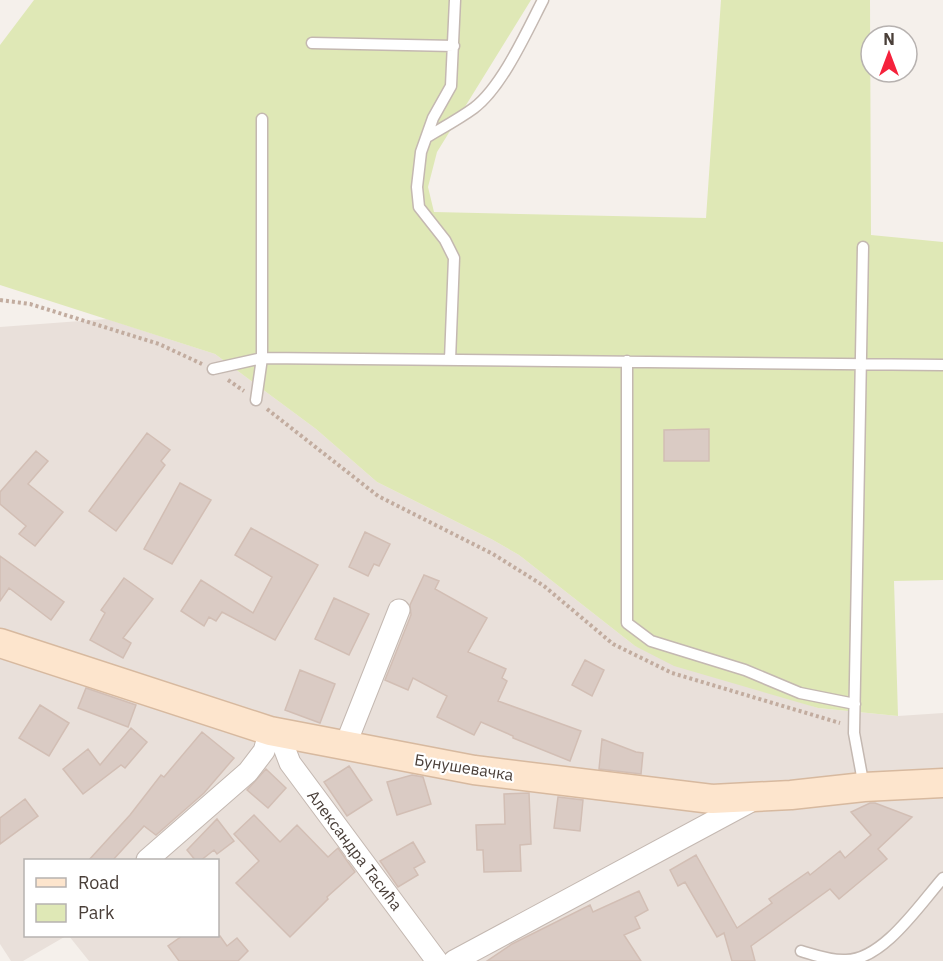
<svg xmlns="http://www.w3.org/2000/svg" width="943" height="961" viewBox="0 0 943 961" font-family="'IBM Plex Sans',sans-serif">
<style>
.residential{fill:#e9e0da}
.green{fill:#dfe8b6}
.building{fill:#dacbc4;stroke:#d2beb4;stroke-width:1.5}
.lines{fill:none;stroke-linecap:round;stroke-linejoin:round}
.lane-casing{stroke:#c4b8b1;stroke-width:13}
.street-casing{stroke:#c4b8b1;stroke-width:23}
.secondary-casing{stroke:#d7b99f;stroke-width:31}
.path{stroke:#c2ac9f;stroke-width:4;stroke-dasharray:3 3;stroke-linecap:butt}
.lane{stroke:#fff;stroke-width:10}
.street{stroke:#fff;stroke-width:21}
.secondary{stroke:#fde5cd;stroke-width:28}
.labels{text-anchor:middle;stroke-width:4.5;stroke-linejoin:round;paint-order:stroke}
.street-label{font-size:16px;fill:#4a3f39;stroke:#fff}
</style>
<rect width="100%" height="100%" fill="#f5f0eb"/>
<!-- residential -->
<path class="residential" d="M107,319L215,354L316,429L377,482L493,540L519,555L635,646L818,708L898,716L943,713V961H89L69,936H218V860H26V936H66L23,961H11L0,944V327Z"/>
<!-- green -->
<path class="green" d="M34,0H531L437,152L428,187L434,212L706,218L721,0H870L871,235L943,242V580L894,581L898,716L818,708L674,666L635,646L519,555L493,540L377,482L316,429L215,354L0,285V45Z"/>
<!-- building -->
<path class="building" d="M709,429V461H664V430Z
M147,433L170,450L161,461L165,465L116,531L89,511Z
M36,451L48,461L28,484L63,512L35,546L19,534L26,526L0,504V492Z
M180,483L211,500L172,564L144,549Z
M251,528L318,565L275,640L222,612L216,621L209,617L204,626L181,611L201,580L253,613L272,577L235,555Z
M365,532L390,544L379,566L374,564L368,576L349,567Z
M0,556L64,602L51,620L9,588L0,601Z
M424,575L439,581L435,589L487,618L468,652L506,669L502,678L507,681L498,701L581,731L570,761L513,738V736L481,722L474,735L437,717L447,696L413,678L408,690L385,680L411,615L410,605Z
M124,578L153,599L123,638L131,643L123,658L90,640L105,613L101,610Z
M334,598L369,614L349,655L315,639Z
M585,660L604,670L592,696L572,685Z
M300,670L335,684L320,723L285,710Z
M86,688L136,705L128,727L78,708Z
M40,705L69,723L49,756L19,738Z
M131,728L147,742L125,768L121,765L83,794L63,769L88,749L100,765Z
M202,732L234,758L204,793L156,835L144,826L112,861H88L130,815L161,775L164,777Z
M602,739L636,752L643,753L641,774L599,769Z
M349,766L372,800L347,816L324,782Z
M266,769L286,788L268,808L247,790Z
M412,775L423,777L431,804L397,815L387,782Z
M529,793L531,844L520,845L521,871L484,872L483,850H477L476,825L505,824L504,794Z
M558,797L583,800L580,831L554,828Z
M25,799L38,816L0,844V818Z
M870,803H875L912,817L878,849L887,859L839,899L830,889L751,946L755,961H732L724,933L717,937L685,882L678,886L670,870L696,855L737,928L772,903L769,899L808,872L810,875L840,851L845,858L871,835L851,812Z
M254,815L280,842L297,825L328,857L338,848L355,872L327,897L328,899L290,937L236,883L259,861L234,834Z
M217,819L234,841L217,854L214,850L200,861H196L187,850Z
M413,842L425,862L414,868L418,875L398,887L380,861Z
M639,891L648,910L635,917L640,928L624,935L641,961H487L512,944L590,905L593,912Z
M182,936H220L227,946L237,938L248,951L238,961H179L168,946Z"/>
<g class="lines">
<defs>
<path id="lane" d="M312,43L454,46
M427,137C442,128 459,119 474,108C502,87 527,31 543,0
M863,247L854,733L864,787
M450,360L454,258L445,240L419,207L417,187L421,152L433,118L451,86L455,0
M627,361V623L651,641L745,670L800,693L855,704
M213,369L262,358L943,365
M256,400L262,358V119
M801,951C815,955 831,961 846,960C883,960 920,904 943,878"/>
<path id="street" d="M283,734L285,750L290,763L437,961
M345,746L399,610
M147,860L248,772L264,751L270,731
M454,961L755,799"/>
<path id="secondary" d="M0,643L270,731L474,770L712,799L791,795L864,787L943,783"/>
</defs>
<!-- lane casing -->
<use href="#lane" class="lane-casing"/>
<!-- street casing -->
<use href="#street" class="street-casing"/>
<!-- secondary casing -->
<use href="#secondary" class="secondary-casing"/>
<!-- path -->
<path class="path" d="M0,300L30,304L159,344L202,364
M228,380L244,391
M267,409L378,496L493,554L544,586L613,644L672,673L840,723"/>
<!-- lane -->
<use href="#lane" class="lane"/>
<!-- street -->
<use href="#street" class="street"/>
<!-- secondary -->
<use href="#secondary" class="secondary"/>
</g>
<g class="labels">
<!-- street labels -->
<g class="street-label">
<text transform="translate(464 767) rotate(9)" y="6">Бунушевачка</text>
<text transform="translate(355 850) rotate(53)" y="6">Александра Тасића</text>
</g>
</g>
<!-- legend -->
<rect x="24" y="859" width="195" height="78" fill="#ffffff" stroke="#b7b2b0" stroke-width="1.5"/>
<rect x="36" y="878" width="30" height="9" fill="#fde5cd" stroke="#b7b2b0" stroke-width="1.5"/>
<text x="78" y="889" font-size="18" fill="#4a3f39">Road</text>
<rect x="36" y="904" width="30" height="18" fill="#dfe8b6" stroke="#b7b2b0" stroke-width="1.5"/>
<text x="78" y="919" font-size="18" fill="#4a3f39">Park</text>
<!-- north arrow -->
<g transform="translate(889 54)"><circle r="28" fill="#ffffff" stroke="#b7b2b0" stroke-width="1.5"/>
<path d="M0-4.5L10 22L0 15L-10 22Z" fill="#f5223c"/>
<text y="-9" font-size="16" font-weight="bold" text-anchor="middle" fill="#4a3f39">N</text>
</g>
</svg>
